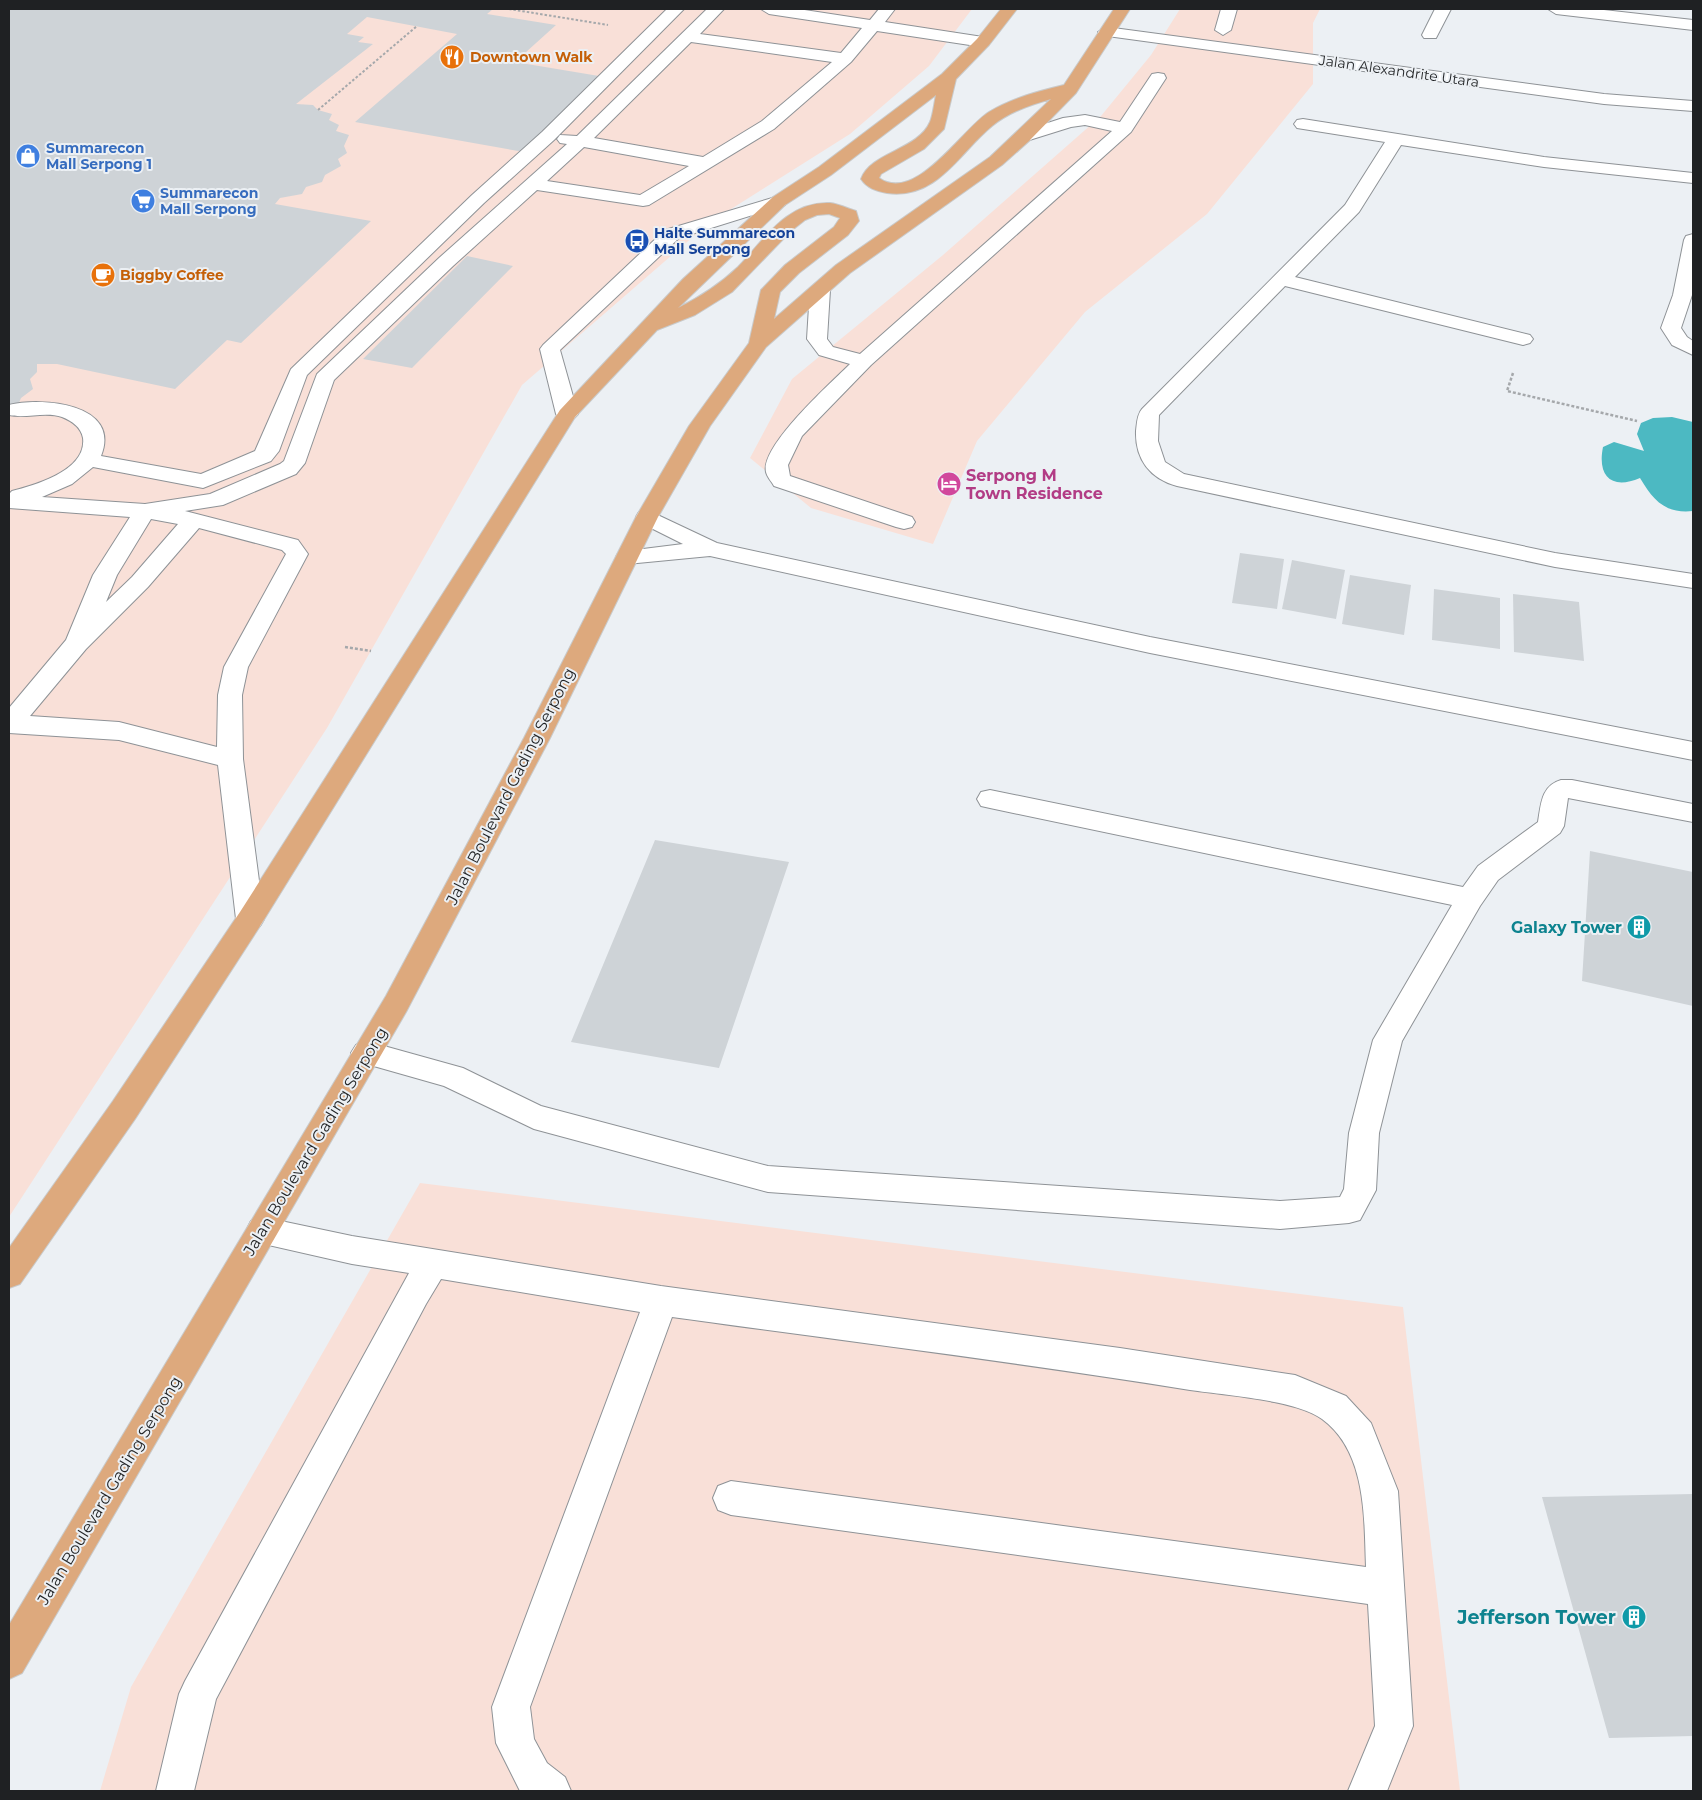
<svg xmlns="http://www.w3.org/2000/svg" width="1702" height="1800" viewBox="0 0 1702 1800" font-family="Montserrat,sans-serif">
<style>
.commercial{fill:#f9e0d8}
.water{fill:#4cb9c2}
.building{fill:#ced3d7}
.lines{fill:none;stroke-linecap:round;stroke-linejoin:round}
.lane-casing{stroke:#8e9296;stroke-width:2}
.street-casing{stroke:#8e9296;stroke-width:2}
.secondary-casing{stroke:#8e9296;stroke-width:2}
.primary-casing{stroke:#c9caca;stroke-width:2}
.path-far1{stroke:#a5a8ab;stroke-width:2;stroke-dasharray:2.5 2;stroke-linecap:butt}
.path{stroke:#a5a8ab;stroke-width:2.5;stroke-dasharray:3 2;stroke-linecap:butt}
.lane{fill:#fff;fill-rule:evenodd}
.street{fill:#fff;fill-rule:evenodd}
.secondary{fill:#fff;fill-rule:evenodd}
.primary{fill:#dda97d;fill-rule:evenodd}
.labels{text-anchor:middle;stroke-width:4;stroke-linejoin:round;paint-order:stroke}
.far-food-label{font-size:14px;font-weight:bold;fill:#c56008;stroke:#ecf0f4;text-anchor:start}
.far-street-label{font-size:14px;fill:#1f2123;stroke:#ecf0f4}
.far-shop-label{font-size:14px;font-weight:bold;fill:#366cbe;stroke:#ecf0f4;text-anchor:start}
.far-transit-label{font-size:14px;font-weight:bold;fill:#164399;stroke:#ecf0f4;text-anchor:start}
.hotel-label{font-size:16px;font-weight:bold;fill:#b23c85;stroke:#ecf0f4;text-anchor:start}
.street-label{font-size:16px;fill:#1f2123;stroke:#ecf0f4}
.culture-label{font-size:16px;font-weight:bold;fill:#0d838f;stroke:#ecf0f4;text-anchor:end}
.near-culture-label{font-size:19px;font-weight:bold;fill:#0d838f;stroke:#ecf0f4;text-anchor:end}
</style>
<rect width="100%" height="100%" fill="#ecf0f4"/>
<!-- commercial -->
<path class="commercial" d="M9,9H972L929,66L850,134L709,223L522,385L327,728L9,1217Z
M1180,9H1320L1313,23V84L1207,214L1085,312L977,441L933,544L811,508L750,458L792,379L943,255L1101,116L1151,55Z
M420,1183L1403,1307L1460,1791H100L131,1687Z"/>
<!-- water -->
<path class="water" d="M1672,417L1693,422V511C1665,514 1653,500 1640,478C1612,490 1597,477 1603,447L1614,442L1644,451L1637,434L1641,423L1653,418Z"/>
<!-- building -->
<path class="building" d="M9,9H493L487,14L556,25L515,62L599,76L524,152L355,122L457,34L367,17L347,34L364,37L358,42L373,44L296,104L313,105L318,110L332,114L329,120L339,125L336,131L349,135L344,146L347,153L338,159L341,166L325,175L322,182L306,187L302,194L280,198L275,204L371,221L241,343L227,340L175,389L57,364H37V372L30,379L33,389L21,398L16,410L9,416Z
M467,256L513,266L412,368L363,359Z
M1240,553L1284,559L1277,609L1232,603Z
M1292,560L1345,570L1336,619L1282,609Z
M1350,575L1411,585L1404,635L1342,624Z
M1434,589L1500,598V649L1432,640Z
M1513,594L1579,602L1584,661L1514,652Z
M655,840L789,862L719,1068L571,1042Z
M1590,851L1693,872V1006L1582,981Z
M1693,1494V1736L1609,1738L1542,1497Z"/>
<g class="lines">
<defs>
<path id="lane" d="M667,9H684L554,140L484,203L307,375L279,451L271,461L203,488L93,467L72,484L42,497L145,504L210,494L280,464L284,461L317,374L439,258L567,144L560,143L557,139L560,135L577,136L707,9H724L700,34L841,53L862,28L769,14L761,9H798L870,20L879,9H895L885,22L983,37L991,42L983,47L877,31L851,62L774,129L649,205L643,206L537,190L453,266L334,380L305,463L296,474L223,505L185,511L298,540L308,554L248,667L242,695L243,759L264,919L260,926L250,929L240,926L236,919L218,765L119,740L9,733V708L66,640L93,575L130,517L9,508V494L12,491C36,485 87,470 83,438C81,427 72,421 62,417C45,411 26,419 9,415V405C41,397 122,403 101,456L201,474L255,451L291,369L472,195L542,132ZM691,42L832,62L762,121L703,157L594,138ZM584,147L689,166L640,195L547,181ZM151,519L178,524L132,577L106,602L117,575ZM199,528L282,550L286,554L224,667L218,695L217,747L119,722L30,716L86,649L148,587Z
M1221,9H1237L1231,30L1223,35L1215,30Z
M1158,73L1164,74L1166,78L1131,132L871,365L802,436L788,465L790,476L912,517L915,522L912,527L904,529L896,527L774,486C772,482 767,477 766,472C760,446 832,382 850,364L819,355L807,339L810,290L813,286H827L830,290L827,339L833,347L860,354L1112,131L1085,125L1071,127L1023,142L1017,141L1014,137L1017,133L1063,118L1085,115L1120,122L1152,74Z
M779,196L785,197L788,201L785,205L679,238L560,350L578,414L574,418L567,420L560,418L556,414L540,349L543,345L665,230Z
M1561,780H1572L1693,804V822L1568,798L1564,826L1560,833L1498,880L1480,906L1402,1041L1379,1133L1376,1190L1360,1220L1349,1223L1280,1229L768,1192L534,1129L444,1086L356,1061L351,1053L356,1045L366,1041L463,1068L541,1106L768,1166L1280,1201L1340,1197L1344,1189L1349,1133L1373,1040L1452,905L990,808L981,806L977,799L981,792L990,790L1463,887L1478,866L1538,822C1541,804 1541,786 1561,780Z
M262,1217L352,1236L661,1286L1120,1348L1295,1375L1346,1396L1371,1423L1398,1491L1413,1726L1387,1791H1348L1375,1726L1368,1604L731,1515L718,1510L713,1498L718,1486L731,1481L1366,1567C1364,1518 1367,1452 1322,1419C1297,1400 1223,1395 1190,1390C1018,1362 844,1341 672,1317L530,1707L534,1739L547,1763L565,1777L571,1791H520L496,1743L492,1707L640,1312L441,1279L426,1304L216,1699L194,1791H156L179,1694L185,1681L409,1273L352,1264L251,1241L246,1231L251,1221Z"/>
<path id="street" d="M1435,9H1451L1436,38H1424L1422,35Z
M1548,9H1595L1693,20V30L1556,14Z
M1106,27L1604,94L1693,101V111L1604,104L1100,35L1098,32Z
M1303,119L1544,157L1693,173V183L1544,167L1401,145L1359,212L1295,277L1530,335L1533,339L1530,343L1523,345L1285,286L1159,415L1158,441L1165,462L1184,474L1555,553L1693,574V588L1555,567L1177,486C1150,479 1135,459 1136,431C1137,423 1137,415 1142,409L1345,205L1385,142L1297,128L1294,124L1297,120Z
M1693,234V292L1681,328L1687,337L1693,341V355L1672,345L1661,328L1673,295L1684,240L1686,236Z"/>
<path id="secondary" d="M647,510L717,543L1150,637L1693,742V760L1150,653L710,556L627,564L619,562L616,557L619,552L683,544L639,522L636,517L639,512Z"/>
<path id="primary" d="M1001,9H1017L989,45L956,79L944,129L924,149L881,174L879,178C916,204 962,129 989,112C1012,98 1039,91 1064,85L1114,9H1130L1076,93L1029,141L1002,165L850,273L766,347L710,426L658,517L550,738L406,1012L22,1673L9,1679V1625L386,996L524,738L636,517L689,426L749,343L761,290L785,265L834,227L840,218L829,214L817,215L805,220L791,231L732,292L695,315L657,330L575,417L260,926L135,1119L20,1284L9,1288V1248L113,1101L240,912L560,410L683,279L773,197L819,167L942,74L977,39ZM936,95C934,104 933,115 930,122C918,150 871,152 861,179C867,188 876,191 887,193C937,200 959,153 992,126C1009,112 1030,105 1051,99L990,157L836,265L774,319L780,292L799,273L848,235L859,221L856,211C847,208 838,204 830,203C787,201 764,240 738,267C720,284 700,297 678,308L785,205L831,175Z"/>
</defs>
<!-- lane casing -->
<use href="#lane" class="lane-casing"/>
<!-- street casing -->
<use href="#street" class="street-casing"/>
<!-- secondary casing -->
<use href="#secondary" class="secondary-casing"/>
<!-- primary casing -->
<use href="#primary" class="primary-casing"/>
<!-- path-far1 -->
<path class="path-far1" d="M509,9L608,25
M318,110L417,26"/>
<!-- path -->
<path class="path" d="M1513,373L1507,391L1637,421
M345,647L371,651"/>
<!-- lane -->
<use href="#lane" class="lane"/>
<!-- street -->
<use href="#street" class="street"/>
<!-- secondary -->
<use href="#secondary" class="secondary"/>
<!-- primary -->
<use href="#primary" class="primary"/>
</g>
<!-- icons -->
<defs>
<symbol id="restaurant-disc" viewBox="-11 -11 22 22"><circle r="9.5" fill="#e8710a" stroke="#ecf0f4"/><path d="M-5-6h1v4h1v-4h1v4h1v-4h1v5L-1.5 .5V6h-2V.5L-5-1ZM5-6V6H3V1.5H1.5Q1.5-4 5-6Z" fill="#fff"/></symbol>
<symbol id="shop-disc" viewBox="-11 -11 22 22"><circle r="9.5" fill="#3f7fe0" stroke="#ecf0f4"/><path d="M-5-2.5h2.3a2.7 3.5 0 0 1 5.4 0H5L5.5 6h-11ZM-1.5-2.5h3a1.5 2.3 0 0 0-3 0Z" fill="#fff"/></symbol>
<symbol id="supermarket-disc" viewBox="-11 -11 22 22"><circle r="9.5" fill="#3f7fe0" stroke="#ecf0f4"/><path d="M-6-5.5h2.5l.6 2H6L4.5 2H-2.5L-4.4-4H-6ZM-1.5 3.2a1.3 1.3 0 1 0 .1 0ZM3 3.2a1.3 1.3 0 1 0 .1 0Z" fill="#fff"/></symbol>
<symbol id="bus-disc" viewBox="-11 -11 22 22"><circle r="9.5" fill="#1a4fb4" stroke="#ecf0f4"/><path d="M-5-6H5V4H4V6H2V4H-2V6H-4V4H-5ZM-3.5-4V0h7V-4ZM-3.5 1.2v1.5H-2V1.2ZM2 1.2v1.5H3.5V1.2Z" fill="#fff"/></symbol>
<symbol id="cafe-disc" viewBox="-11 -11 22 22"><circle r="9.5" fill="#e8710a" stroke="#ecf0f4"/><path d="M-5.5-4.5H6V0H3Q3 3.5 0 3.5H-2.5Q-5.5 3.5-5.5 0ZM3-3.2v2h1.7v-2ZM-6 4.5H4V6H-6Z" fill="#fff"/></symbol>
<symbol id="hotel-disc" viewBox="-11 -11 22 22"><circle r="9.5" fill="#d1479c" stroke="#ecf0f4"/><path d="M-6-4.5h1.5V1H6V5H4.5V3h-9V5H-6ZM-4 0a1.8 1.8 0 1 1 3.6 0ZM.5 0V-2.5h3Q6-2.5 6 0Z" fill="#fff"/></symbol>
<symbol id="building-disc" viewBox="-11 -11 22 22"><circle r="9.5" fill="#0f9aa8" stroke="#ecf0f4"/><path d="M-4-6H4V6H1V3H-1V6H-4ZM-2.5-4.3h1.7v1.8h-1.7ZM.8-4.3h1.7v1.8H.8ZM-2.5-1h1.7V.8h-1.7ZM.8-1h1.7V.8H.8Z" fill="#fff"/></symbol>
</defs>
<g fill-rule="evenodd">
<use href="#restaurant-disc" x="438" y="43" width="28" height="28"/>
<use href="#shop-disc" x="14" y="142" width="28" height="28"/>
<use href="#supermarket-disc" x="129" y="187" width="28" height="28"/>
<use href="#bus-disc" x="623" y="227" width="28" height="28"/>
<use href="#cafe-disc" x="89" y="261" width="28" height="28"/>
<use href="#hotel-disc" x="935" y="470" width="28" height="28"/>
<use href="#building-disc" x="1625" y="913" width="28" height="28"/>
<use href="#building-disc" x="1620" y="1603" width="28" height="28"/>
</g>
<g class="labels">
<!-- far-food labels -->
<g class="far-food-label">
<text x="470" y="62">Downtown Walk</text>
<text x="120" y="280">Biggby Coffee</text>
</g>
<!-- far-street labels -->
<g class="far-street-label">
<text transform="translate(1399 71) rotate(8)" y="5">Jalan Alexandrite Utara</text>
</g>
<!-- far-shop labels -->
<g class="far-shop-label">
<text x="46" y="153">Summarecon<tspan x="46" dy="16">Mall Serpong 1</tspan></text>
<text x="160" y="198">Summarecon<tspan x="160" dy="16">Mall Serpong</tspan></text>
</g>
<!-- far-transit labels -->
<g class="far-transit-label">
<text x="654" y="238">Halte Summarecon<tspan x="654" dy="16">Mall Serpong</tspan></text>
</g>
<!-- hotel labels -->
<g class="hotel-label">
<text x="966" y="481">Serpong M<tspan x="966" dy="18">Town Residence</tspan></text>
</g>
<!-- street labels -->
<g class="street-label">
<text transform="translate(510 786) rotate(-63)" y="6">Jalan Boulevard Gading Serpong</text>
<text transform="translate(315 1141) rotate(-59)" y="6">Jalan Boulevard Gading Serpong</text>
<text transform="translate(109 1490) rotate(-59)" y="6">Jalan Boulevard Gading Serpong</text>
</g>
<!-- culture labels -->
<g class="culture-label">
<text x="1622" y="933">Galaxy Tower</text>
</g>
<!-- near-culture labels -->
<g class="near-culture-label">
<text x="1616" y="1624">Jefferson Tower</text>
</g>
</g>
<!-- border -->
<rect width="1702" height="1800" fill="none" stroke="#1f2123" stroke-width="20"/>
</svg>
